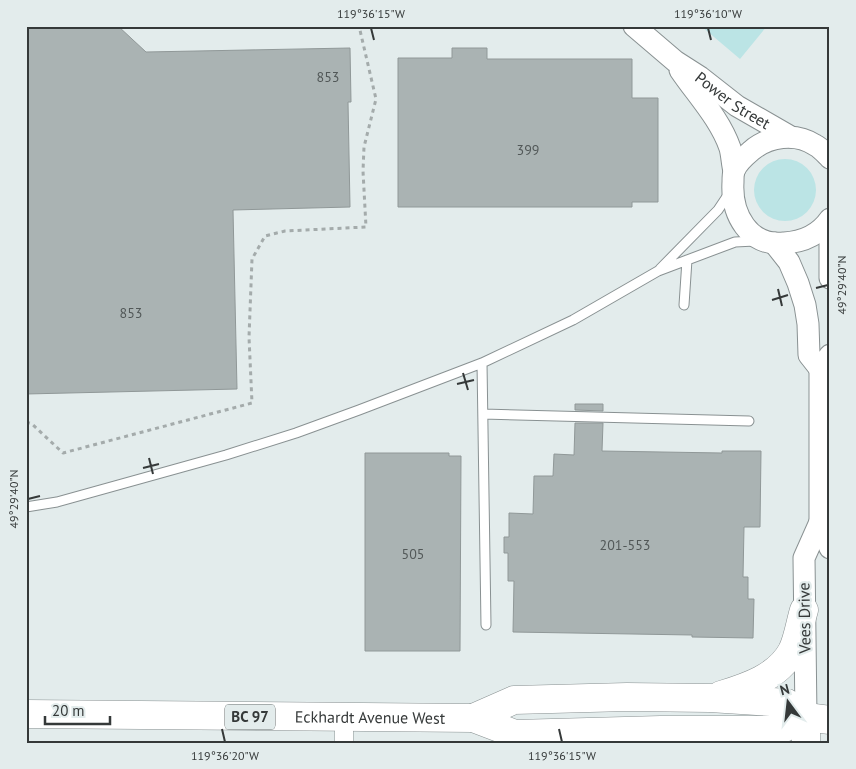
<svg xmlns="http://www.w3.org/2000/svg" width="856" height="769" viewBox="0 0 856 769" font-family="'PT Sans',sans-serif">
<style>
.green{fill:#bbe4e5}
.building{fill:#aab3b3;stroke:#909898}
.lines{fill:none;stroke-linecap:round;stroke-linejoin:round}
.service-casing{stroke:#899192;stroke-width:11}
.minor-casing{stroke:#899192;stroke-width:19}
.tertiary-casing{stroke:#899192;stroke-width:23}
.trunk-casing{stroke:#899192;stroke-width:29}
.path{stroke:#a4abab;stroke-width:3;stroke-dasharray:4 4;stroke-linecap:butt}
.service{stroke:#fff;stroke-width:9}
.minor{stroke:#fff;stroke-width:18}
.tertiary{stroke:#fff;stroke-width:21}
.trunk{stroke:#fff;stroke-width:28}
.ticks{fill:none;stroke:#353939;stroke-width:2}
.labels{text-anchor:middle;stroke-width:4.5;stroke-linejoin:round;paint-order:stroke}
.number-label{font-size:14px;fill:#525858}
.shield{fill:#e3ecec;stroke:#696f6f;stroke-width:1}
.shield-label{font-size:15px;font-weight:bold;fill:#353939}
.street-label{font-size:16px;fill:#353939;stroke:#e3ecec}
.neatline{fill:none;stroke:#353939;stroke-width:2}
.ticks-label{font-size:12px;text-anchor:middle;fill:#353939}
</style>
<rect width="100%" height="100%" fill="#e3ecec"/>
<!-- green -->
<path class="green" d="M701,26H767L740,59Z
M754 190a31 31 0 1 1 62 0a31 31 0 1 1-62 0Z"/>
<!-- building -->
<path class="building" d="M26,26H118L146,52L350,48L351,102H348L350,207L233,210L237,389L26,394Z
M452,48H487V59H632V98H658V202H632V207H398V58H452Z
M575,404H603V411L575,410Z
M575,423H603L602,451L722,453V451H761L760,527H744L743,577H748V599H754L753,638L692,637V635L513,632L514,581H508V553H504V537H509V513L533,514L534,476H553L554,454L574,455Z
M365,453H449V456H461L460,651H365Z"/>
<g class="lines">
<defs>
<path id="service" d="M660,269L718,210L730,192
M684,305L687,260
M482,363L486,625
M483,414L749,421
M26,507L57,502L226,455L296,433L359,410L482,363L573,320L658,271L735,242L755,241"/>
<path id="minor" d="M344,743V718"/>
<g id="tertiary">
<path id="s1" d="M634,26L675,61L700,77L737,106L791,137"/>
<path d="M680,70C697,95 720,119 730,148C732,155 732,164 734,171"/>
<path d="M830,158C825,153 821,148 815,145C796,132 768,136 751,151C745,156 737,163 734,171C733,174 733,179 733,182C731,214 749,247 784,243C803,242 819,235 830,219"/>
<path d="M830,242V278"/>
<path d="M774,243L789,262L798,283L805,305L808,324L809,355L820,369"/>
<path d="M830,355L820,369V522L830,548"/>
<path d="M806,717L804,558L820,522"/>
</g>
<g id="trunk">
<path d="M721,695C747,687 778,677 792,651C798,639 800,623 804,610"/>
<path id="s2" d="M26,714L473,718L515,734L661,730H780L806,717L830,720"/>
<path d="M806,717V743"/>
<path d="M473,718L514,700L627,697L710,698L787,703L806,717"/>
</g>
</defs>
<!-- service casing -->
<use href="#service" class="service-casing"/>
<!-- minor casing -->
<use href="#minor" class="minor-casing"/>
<!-- tertiary casing -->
<use href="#tertiary" class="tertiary-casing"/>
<!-- trunk casing -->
<use href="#trunk" class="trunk-casing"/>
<!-- path -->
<path class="path" d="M26,422L32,424L63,453L252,403L249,337L252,259L265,236L285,231L366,227L363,171L364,147L376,99L359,26"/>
<!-- service -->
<use href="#service" class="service"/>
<!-- minor -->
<use href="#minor" class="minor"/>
<!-- tertiary -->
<use href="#tertiary" class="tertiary"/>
<!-- trunk -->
<use href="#trunk" class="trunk"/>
</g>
<!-- ticks -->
<path class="ticks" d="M371,28L374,40M708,28L711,40M816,288L828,285M778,289L782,306M772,300L788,295M463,373L468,390M457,384L474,380M149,458L153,474M143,468L159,464M28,499L40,496M222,729L225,742M559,729L562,742"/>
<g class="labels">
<!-- number labels -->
<g class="number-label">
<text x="328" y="82">853</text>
<text x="528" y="155">399</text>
<text x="131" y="318">853</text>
<text x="625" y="550">201-553</text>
<text x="413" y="559">505</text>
</g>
<!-- shield labels -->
<rect class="shield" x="225" y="704.5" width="50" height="25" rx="4"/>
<g class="shield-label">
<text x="250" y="722">BC 97</text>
</g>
<!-- street labels -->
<g class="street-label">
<text dy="6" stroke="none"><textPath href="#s1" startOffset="124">Power Street</textPath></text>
<text transform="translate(804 618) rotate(-91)" y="6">Vees Drive</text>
<text dy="6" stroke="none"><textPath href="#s2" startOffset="344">Eckhardt Avenue West</textPath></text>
</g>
</g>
<!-- border -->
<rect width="856" height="769" fill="none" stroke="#e3ecec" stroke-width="55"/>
<!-- north arrow -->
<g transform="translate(788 702) rotate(345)" stroke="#e3ecec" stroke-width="4" paint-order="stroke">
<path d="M0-4L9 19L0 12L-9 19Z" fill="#353939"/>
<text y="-8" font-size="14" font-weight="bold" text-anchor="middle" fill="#353939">N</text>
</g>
<!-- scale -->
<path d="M45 716v8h65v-8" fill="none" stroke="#353939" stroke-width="2.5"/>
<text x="52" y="716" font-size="15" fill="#353939" stroke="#e3ecec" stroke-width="4" paint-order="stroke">20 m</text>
<rect x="28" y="28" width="800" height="714" class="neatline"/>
<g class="ticks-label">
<text x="371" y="18">119°36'15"W</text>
<text x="708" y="18">119°36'10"W</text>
<text transform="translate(842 285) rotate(-90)" y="4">49°29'40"N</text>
<text transform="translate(14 499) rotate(-90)" y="4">49°29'40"N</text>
<text x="225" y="760">119°36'20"W</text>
<text x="562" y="760">119°36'15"W</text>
</g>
</svg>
